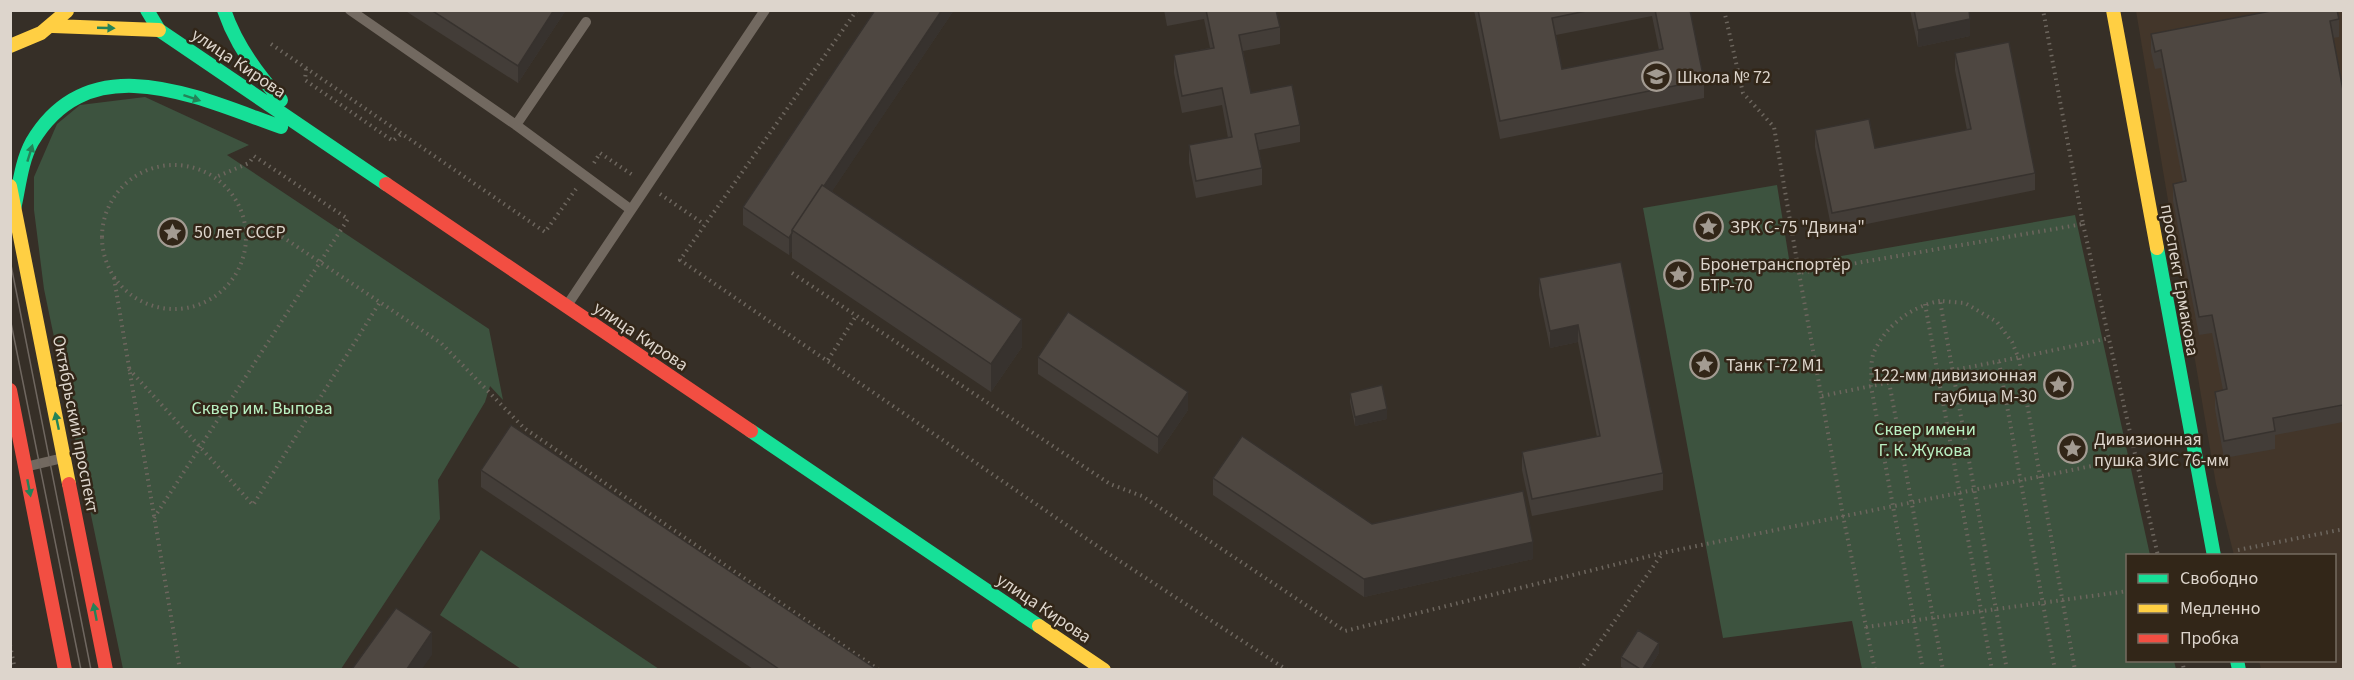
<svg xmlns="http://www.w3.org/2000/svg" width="2354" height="680" viewBox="0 0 2354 680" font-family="'Source Sans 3',sans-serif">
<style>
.commercial{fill:#43362a}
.green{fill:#3d533f}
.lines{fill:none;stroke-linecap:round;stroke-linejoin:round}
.path{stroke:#6d665e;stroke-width:4;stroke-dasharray:1.5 4.5;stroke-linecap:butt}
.lane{stroke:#726960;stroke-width:10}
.fast{stroke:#16e098;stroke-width:14}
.slow{stroke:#ffcf43;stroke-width:14}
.jam{stroke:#f24e42;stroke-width:14}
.tram{stroke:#6f6760;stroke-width:1.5}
.wall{fill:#433d38;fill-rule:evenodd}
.shaded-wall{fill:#37322e}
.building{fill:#4e4741;stroke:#37322e;stroke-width:1.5}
.oneway{fill:#248358}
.labels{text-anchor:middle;stroke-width:5;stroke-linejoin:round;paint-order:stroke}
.street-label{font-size:18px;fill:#ddd5cc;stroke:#322618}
.poi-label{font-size:18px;fill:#ddd5cc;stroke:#322618;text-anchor:start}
.park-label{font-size:18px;fill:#b9f0c2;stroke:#322618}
</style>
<rect width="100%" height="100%" fill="#362f27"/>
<!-- commercial -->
<path class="commercial" d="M2136,11H2343V669H2261L2259,661L2334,660V556L2234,555L2216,484Z"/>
<!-- green -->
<path class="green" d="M145,97L249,145L227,155L489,329L503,400L490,386L485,402L438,480L440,519L341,669H123L44,289L34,210V177L57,124L80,105Z
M1777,185L1790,265L2075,215L2150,555L2128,556V660L2174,661L2176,669H1862L1852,621L1723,638L1643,208Z
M481,550L659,669H521L440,615Z"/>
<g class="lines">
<!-- path -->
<path class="path" d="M857,10L680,260L1106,552L1287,670
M1724,10L1743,93L1774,127L1799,273L2083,224L2043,10
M271,44L545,232L576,189
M306,69L305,80L393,141L401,134
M594,163L600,153L634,176
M102 237a72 72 0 1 1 144 0a72 72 0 1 1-144 0Z
M660,194L704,224
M2083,224L2158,556
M247,231L278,234L441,343L524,428L879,670
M792,273L1110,484L1142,496L1345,631L1662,553L2136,457
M1799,273L1843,516L1875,670
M114,278L180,670
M1925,304L1992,670
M828,360L856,316
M1999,362L2055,670
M129,369L253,505L380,302
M1889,382L1943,670
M1822,396C1918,376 2014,360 2109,338
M154,518L348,219L254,156L249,163L216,177
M2238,550L2344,529
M1866,627L2128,591
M10,645L15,670
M2182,660L2184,670
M1580,670L1662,554
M1923,670L1871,386C1872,376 1870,361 1874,352C1886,325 1912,306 1940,301
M2007,670L1940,301L1965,303L1997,322L2012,342L2019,359L2075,670"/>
<!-- lane -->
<path class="lane" d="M350,10L516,125L630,209
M516,125L586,22
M568,304L765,10
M25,467L63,458"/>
<!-- fast -->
<path class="fast" d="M147,10L159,30L386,184
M224,10C236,45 256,73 281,100
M14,209C19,188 21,162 32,142C90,44 199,98 281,127
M2157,248L2214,556
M751,431L1039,626
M2237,660L2239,670"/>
<!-- slow -->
<path class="slow" d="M2113,10L2157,248
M53,26L159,30
M10,46L41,33L67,11
M10,186L69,484
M1039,626L1104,670"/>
<!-- jam -->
<path class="jam" d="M386,184L751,431
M10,390L65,670
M69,484L106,670"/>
<!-- tram -->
<path class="tram" d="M10,260L91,670
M10,318L81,670"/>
</g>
<!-- wall -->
<path class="wall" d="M404,10H566L518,83Z
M954,10L832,191L1022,347L991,392L792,258V251L789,255L743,225V207Z
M1164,10H1276L1280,27V44L1243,51L1251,93L1300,125V142L1259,150L1262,168V185L1196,198L1189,163V145L1228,138L1222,105L1182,113L1174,73V55L1210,48L1204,19L1167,26Z
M1474,10H1690L1704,80V98L1500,139ZM1652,16L1659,50L1562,69L1556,35Z
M1910,10H1969L1970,36L1918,47Z
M2339,19V37L2333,38L2343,90V422L2275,435V449L2224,458L2215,409V392L2223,390L2212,333L2199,335L2173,201V184L2183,182L2161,68L2155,69L2151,52V34Z
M1955,53L2035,173V190L1832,231L1815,147V130L1875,148L1967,130L1955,70Z
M1621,262L1663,473V490L1532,516L1522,470V452L1597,437L1578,342L1550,348L1539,295V278Z
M1038,357L1188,410L1158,454L1038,374Z
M1350,393L1387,419L1355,426L1350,402Z
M481,470L876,669H753L481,487Z
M1213,478L1372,524L1533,559L1364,597L1213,495Z
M1659,653L1649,669H1625L1621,667V657Z"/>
<!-- shaded-wall -->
<path class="shaded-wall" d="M554,10H566L518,83V66Z
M942,10H954L802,236L793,231Z
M1970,19V36L1918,47V30Z
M792,233V251L789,255V238Z
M1022,319V347L991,392V364Z
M1578,325V342L1550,348V331Z
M1188,392V410L1158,454V437Z
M1387,409V419L1355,426V417Z
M1533,542V559L1364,597V579Z
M432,632V655L422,669H407Z
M1659,643V653L1649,669H1643Z"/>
<!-- building -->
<path class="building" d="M431,10H554L518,66Z
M875,10H942L824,186L822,185L792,230V233L789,238L743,207Z
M1206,10H1276L1280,27L1239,35L1251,93L1292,85L1300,125L1255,134L1262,168L1196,181L1189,145L1232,137L1222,88L1182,96L1174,55L1214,48Z
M1478,10H1591L1552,18L1562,69L1663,49L1655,10H1690L1704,80L1500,121Z
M1914,10H1969L1970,19L1918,30Z
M2276,10H2337L2339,19L2330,21L2343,90V405L2273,418L2275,431L2224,441L2215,392L2227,389L2212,315L2199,317L2173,184L2186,181L2161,50L2155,52L2151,34Z
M2009,42L2035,173L1832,213L1815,130L1869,119L1875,148L1971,129L1955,53Z
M822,185L1022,319L991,364L792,230Z
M1621,262L1663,473L1532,499L1522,452L1600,436L1578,325L1550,331L1539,278Z
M1068,312L1188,392L1158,437L1038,357Z
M1382,385L1387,409L1355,417L1350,393Z
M511,425L876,669H779L481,470Z
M1242,436L1372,524L1523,491L1533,542L1364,579L1213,478Z
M396,608L432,632L407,669H352Z
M1638,630L1659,643L1643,669H1640L1621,657Z"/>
<!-- one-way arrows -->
<defs><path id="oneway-solid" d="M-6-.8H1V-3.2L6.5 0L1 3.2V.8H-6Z" transform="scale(1.5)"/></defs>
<g class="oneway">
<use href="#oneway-solid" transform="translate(106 28) rotate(2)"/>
<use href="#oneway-solid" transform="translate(192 98) rotate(18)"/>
<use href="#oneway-solid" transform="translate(30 153) rotate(-73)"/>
<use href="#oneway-solid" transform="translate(57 421) rotate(-102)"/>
<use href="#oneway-solid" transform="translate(29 488) rotate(79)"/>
<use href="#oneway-solid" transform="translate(95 612) rotate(-101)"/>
</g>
<!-- icons -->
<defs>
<symbol id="school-ring" viewBox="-11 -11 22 22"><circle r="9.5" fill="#322618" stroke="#a39b92" stroke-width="1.5"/><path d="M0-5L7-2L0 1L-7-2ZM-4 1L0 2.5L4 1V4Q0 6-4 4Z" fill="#a39b92"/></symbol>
<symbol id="sight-ring" viewBox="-11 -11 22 22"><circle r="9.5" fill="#322618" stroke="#a39b92" stroke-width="1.5"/><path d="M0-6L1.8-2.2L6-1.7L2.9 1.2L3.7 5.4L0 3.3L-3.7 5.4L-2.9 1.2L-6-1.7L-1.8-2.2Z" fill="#a39b92"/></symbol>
</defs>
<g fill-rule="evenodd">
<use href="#school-ring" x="1640" y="60" width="33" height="33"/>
<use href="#sight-ring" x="1692" y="210" width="33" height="33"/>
<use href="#sight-ring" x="156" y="216" width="33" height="33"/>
<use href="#sight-ring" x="1662" y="258" width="33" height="33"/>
<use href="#sight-ring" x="1688" y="348" width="33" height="33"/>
<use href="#sight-ring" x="2042" y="368" width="33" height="33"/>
<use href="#sight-ring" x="2056" y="432" width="33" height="33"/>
</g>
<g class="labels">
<!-- street labels -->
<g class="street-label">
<text transform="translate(239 63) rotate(34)" y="6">улица Кирова</text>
<text transform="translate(2180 280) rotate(80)" y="6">проспект Ермакова</text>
<text transform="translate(641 336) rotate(34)" y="6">улица Кирова</text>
<text transform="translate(76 424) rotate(79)" y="6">Октябрьский проспект</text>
<text transform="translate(1044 608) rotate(34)" y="6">улица Кирова</text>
</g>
<!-- poi labels -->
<g class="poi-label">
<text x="1677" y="83">Школа № 72</text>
<text x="1730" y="233">ЗРК С-75 "Двина"</text>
<text x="194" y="238">50 лет СССР</text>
<text x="1700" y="270">Бронетранспортёр<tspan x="1700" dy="21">БТР-70</tspan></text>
<text x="1726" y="371">Танк Т-72 М1</text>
<text x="2037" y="381" text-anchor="end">122-мм дивизионная<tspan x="2037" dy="21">гаубица М-30</tspan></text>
<text x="2094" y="445">Дивизионная<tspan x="2094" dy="21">пушка ЗИС 76-мм</tspan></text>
</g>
<!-- park labels -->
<g class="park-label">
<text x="262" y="414">Сквер им. Выпова</text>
<text x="1925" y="435">Сквер имени<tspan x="1925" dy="21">Г. К. Жукова</tspan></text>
</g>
</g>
<!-- border -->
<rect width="2354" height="680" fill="none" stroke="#ddd5cc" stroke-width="24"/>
<!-- legend -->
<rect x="2126" y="554" width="210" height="108" fill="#322618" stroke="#766c60" stroke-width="1.5"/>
<rect x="2138" y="574" width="30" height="9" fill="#16e098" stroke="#766c60" stroke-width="1.5"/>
<text x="2180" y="584" font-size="18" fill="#ddd5cc">Свободно</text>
<rect x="2138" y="604" width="30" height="9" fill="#ffcf43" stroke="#766c60" stroke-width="1.5"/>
<text x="2180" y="614" font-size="18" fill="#ddd5cc">Медленно</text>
<rect x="2138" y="634" width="30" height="9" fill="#f24e42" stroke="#766c60" stroke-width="1.5"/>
<text x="2180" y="644" font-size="18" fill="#ddd5cc">Пробка</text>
</svg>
